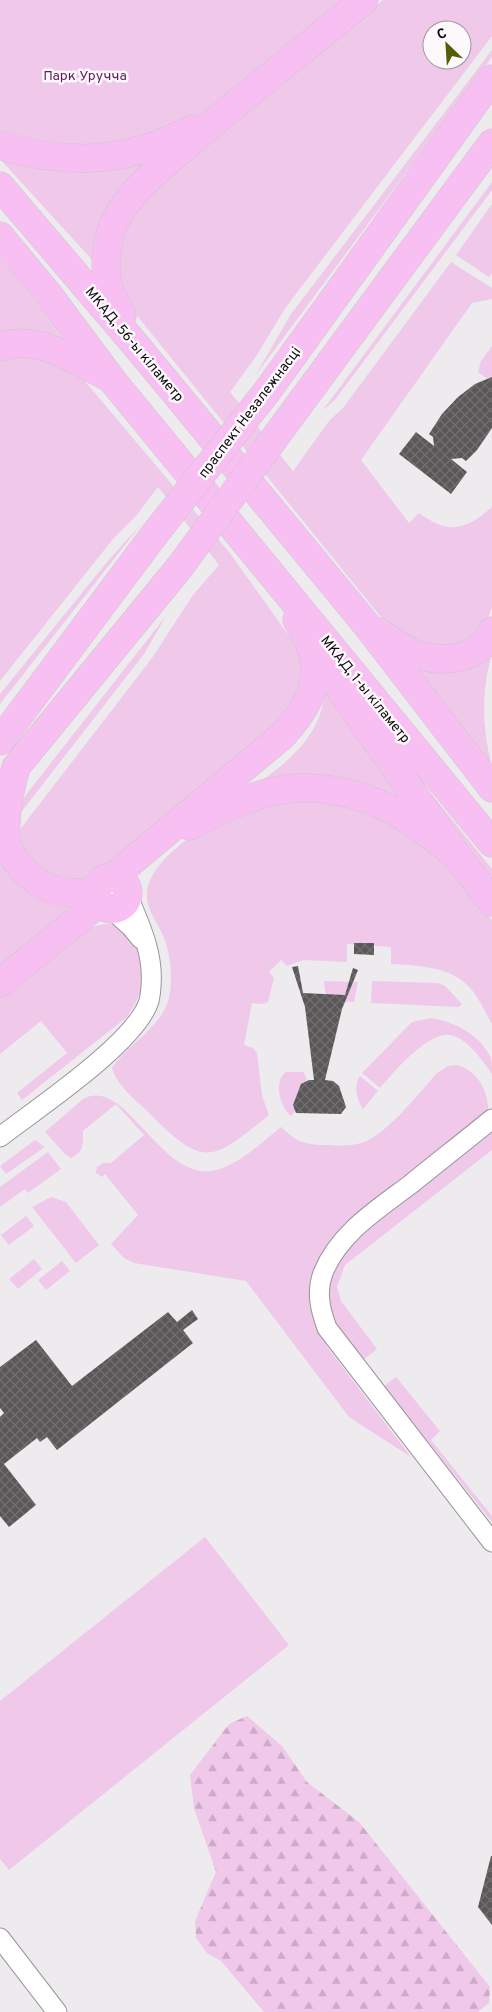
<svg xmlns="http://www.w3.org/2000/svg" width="492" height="2012" viewBox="0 0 492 2012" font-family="Overpass,sans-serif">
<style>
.green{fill:#efc8ea;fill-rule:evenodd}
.forest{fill:url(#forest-firs)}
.building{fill:url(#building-cross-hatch)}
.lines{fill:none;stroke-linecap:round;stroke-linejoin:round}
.minor-casing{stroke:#989598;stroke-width:21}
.trunk-casing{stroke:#cac9ca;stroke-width:29}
.minor{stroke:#fff;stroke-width:19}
.trunk{stroke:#f8bff2;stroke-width:28}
.trunk-bridge-casing{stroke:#cac9ca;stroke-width:29;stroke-linecap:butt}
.trunk-bridge{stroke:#f8bff2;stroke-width:28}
.labels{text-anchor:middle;stroke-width:5;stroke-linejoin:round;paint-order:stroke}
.park-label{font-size:14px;fill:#5c1c59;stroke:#fcf8fb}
.street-label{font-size:14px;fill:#0c0b0c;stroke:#fcf8fb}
</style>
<defs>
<pattern id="forest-firs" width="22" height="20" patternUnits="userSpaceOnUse" patternTransform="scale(1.25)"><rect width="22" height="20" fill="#efc8ea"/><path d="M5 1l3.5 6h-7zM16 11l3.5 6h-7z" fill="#ccaac8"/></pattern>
<pattern id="building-cross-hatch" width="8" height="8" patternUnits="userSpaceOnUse" patternTransform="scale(1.25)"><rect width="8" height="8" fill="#5a5759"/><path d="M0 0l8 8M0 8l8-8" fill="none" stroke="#716f70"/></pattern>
</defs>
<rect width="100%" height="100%" fill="#eeebee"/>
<!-- green -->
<path class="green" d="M0,0H354L197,121L91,150L0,137Z
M383,0H492V36L286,307L255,358L230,392L293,471L329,421L343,408L451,262L492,288V299L472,303L361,460L409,523L419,513C449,535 466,530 492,507V607L485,625L468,645L432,650L401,636L380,616L134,312L117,282V233L158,183L203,148ZM432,30H462V60H432Z
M492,50V57L255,376L291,314Z
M0,156L154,157C123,190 92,213 94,262L0,159Z
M492,182V190L334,401L323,410Z
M492,204V273L489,277L456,255Z
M0,259L37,304L64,341C40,327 26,329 0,336Z
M492,346V382L478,372L481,361Z
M27,350L73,367L229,552L294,643L300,656L302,674L296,709L225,777L98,879L62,884L23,852L18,832L152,658L193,595L219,565L158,487L136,516L113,539L0,681V358Z
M143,522L0,704V694L107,562Z
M166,616L144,654L19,815L20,808L25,796Z
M492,654C481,692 482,729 492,766L411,663Z
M324,681L412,809L397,798L376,787L352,780L326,777L247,791C277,770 312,746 322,708C324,700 324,690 324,681Z
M400,755L492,869V889Z
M292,799L340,800L436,845L492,920V1024C486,1014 481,1003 475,994C456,966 421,966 391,964V947L347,944V962L303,960L287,966L281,960L269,972L274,978L268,1002L263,1004L252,1003L244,1045L253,1048L257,1053L262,1096L269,1115C210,1163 204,1168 148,1112C134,1098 118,1087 112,1068C128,1043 161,1029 169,998C173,981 171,955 164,938C160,927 151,916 148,904C138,867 198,829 226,817C247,809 270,805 292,799Z
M0,855L78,905L0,971Z
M105,924C109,924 116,924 120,926C139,936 146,970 141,989C139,999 132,1008 127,1017L22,1100L17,1093L67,1053L41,1021L0,1054V995L91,927Z
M324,981L358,982L354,1002L326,1001Z
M372,981L438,983L445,986L462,1004L459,1007L371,1003Z
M431,1018C456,1022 480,1035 491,1058C492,1063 492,1069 492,1074C482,1060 470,1042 454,1036C431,1027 393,1073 380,1088L362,1073L412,1022Z
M457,1065C479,1071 492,1096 487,1118L313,1279C305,1305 316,1327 328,1348L411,1457L349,1417L246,1281L134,1263L124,1258L111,1244L138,1215L105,1174L102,1177L96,1173L97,1167L103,1163H111L144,1135L116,1104L83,1131C83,1144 84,1152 71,1158L65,1154L45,1132L83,1099C127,1075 161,1185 217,1170C241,1163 261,1143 281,1127C297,1143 307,1145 329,1145C341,1146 353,1146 364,1142C387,1134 420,1092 437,1073L448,1066Z
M286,1072H303C313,1083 299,1102 294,1113L291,1116C280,1107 273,1081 286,1072Z
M360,1076L378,1091L363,1109C357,1100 353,1085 360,1076Z
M492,1132V1150L345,1265L337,1287L341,1301L377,1349L363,1360L333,1320L325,1291L327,1276L356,1235Z
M35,1140L45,1147L6,1174L0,1166Z
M48,1152L61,1169L28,1193L25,1189L0,1207V1187Z
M51,1197L66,1202L99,1245L76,1263L32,1207Z
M26,1216L34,1226L9,1245L1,1235Z
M34,1259L42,1269L18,1289L9,1279Z
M62,1261L70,1271L46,1290L38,1280Z
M396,1377L440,1431L431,1440L492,1516V1522L384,1386Z
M205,1537L289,1645L9,1870L0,1859V1701Z"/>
<!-- forest -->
<path class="forest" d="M247,1716L282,1746L307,1782L359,1822L490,1987L489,2003L478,2012H264L221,1961L207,1953L196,1938L195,1921L216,1872L194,1808L190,1775L229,1724Z"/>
<!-- building -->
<path class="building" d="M492,377V428L477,450L466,461L462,458L451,459L467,472L451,494L399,454L416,432L434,446L433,437L429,434L442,414L458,397L475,384Z
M354,943H374V955L354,954Z
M298,966L303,993L345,995L353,968L358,970L342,1009L325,1080L333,1081L339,1086L346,1107L341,1114L296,1113L293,1105L301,1084L309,1080H314L305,1007L292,967Z
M192,1310L198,1319L183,1330L193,1343L57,1450L47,1437L40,1442L37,1438L4,1464L36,1505L9,1527L0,1516V1417L4,1413L0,1408V1367L36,1340L72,1386L168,1312L177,1322Z
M491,1856H492V1925L478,1907Z"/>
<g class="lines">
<defs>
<path id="minor" d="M110,908L131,927L141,939
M492,1119C465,1141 438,1162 411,1184C378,1209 339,1233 323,1273C316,1292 320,1309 327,1328L492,1542
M0,1137C36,1109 136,1043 149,1001C150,996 151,990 151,986C154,953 139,923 127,894
M0,1938L57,2012"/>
<path id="trunk" d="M0,145C68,166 129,163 192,129
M0,186L134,343L365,623L492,788
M0,236L48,294L112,380L492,843
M122,316C118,306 111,296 108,285C104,269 106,245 112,229C125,192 165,165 193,140C249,92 307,47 364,0
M0,347C37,333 75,361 108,377
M268,390L492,79
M290,417L492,143
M379,632C390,639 401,648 413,653C441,664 479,661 492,631
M312,649L457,856L492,902
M0,741L154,535
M189,826C219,811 252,794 285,789C320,785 361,793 392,810C415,822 436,840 457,856
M113,877L282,736C304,713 324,682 311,648C308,639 302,629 297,620
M96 893a16 16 0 1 1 32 0a16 16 0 1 1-32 0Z
M96,892C82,893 67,894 54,890C32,882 7,858 5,834C4,831 6,827 6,823C7,802 10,788 16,767L179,568
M0,983L99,903"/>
</defs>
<!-- minor casing -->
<use href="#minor" class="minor-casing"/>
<!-- trunk casing -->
<use href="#trunk" class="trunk-casing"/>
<!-- minor -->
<use href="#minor" class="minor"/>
<!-- trunk -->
<use href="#trunk" class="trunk"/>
<defs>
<path id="trunk-bridge" d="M154,535L268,390
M179,568L290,417"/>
</defs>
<!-- trunk-bridge casing -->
<use href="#trunk-bridge" class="trunk-bridge-casing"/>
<!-- trunk-bridge -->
<use href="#trunk-bridge" class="trunk-bridge"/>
</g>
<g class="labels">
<!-- park labels -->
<g class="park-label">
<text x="85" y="80">Парк Уручча</text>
</g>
<!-- street labels -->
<g class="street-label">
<text transform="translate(135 344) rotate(50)" y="5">МКАД, 56-ы кіламетр</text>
<text transform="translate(249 412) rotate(-53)" y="5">праспект Незалежнасці</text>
<text transform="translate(366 689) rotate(51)" y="5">МКАД, 1-ы кіламетр</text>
</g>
</g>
<!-- north arrow -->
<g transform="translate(447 45) rotate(335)"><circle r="24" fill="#fcf8fb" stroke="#9c999b"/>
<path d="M0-4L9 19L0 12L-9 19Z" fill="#4f5f01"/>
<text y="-8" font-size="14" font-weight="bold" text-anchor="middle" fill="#0c0b0c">С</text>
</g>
</svg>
